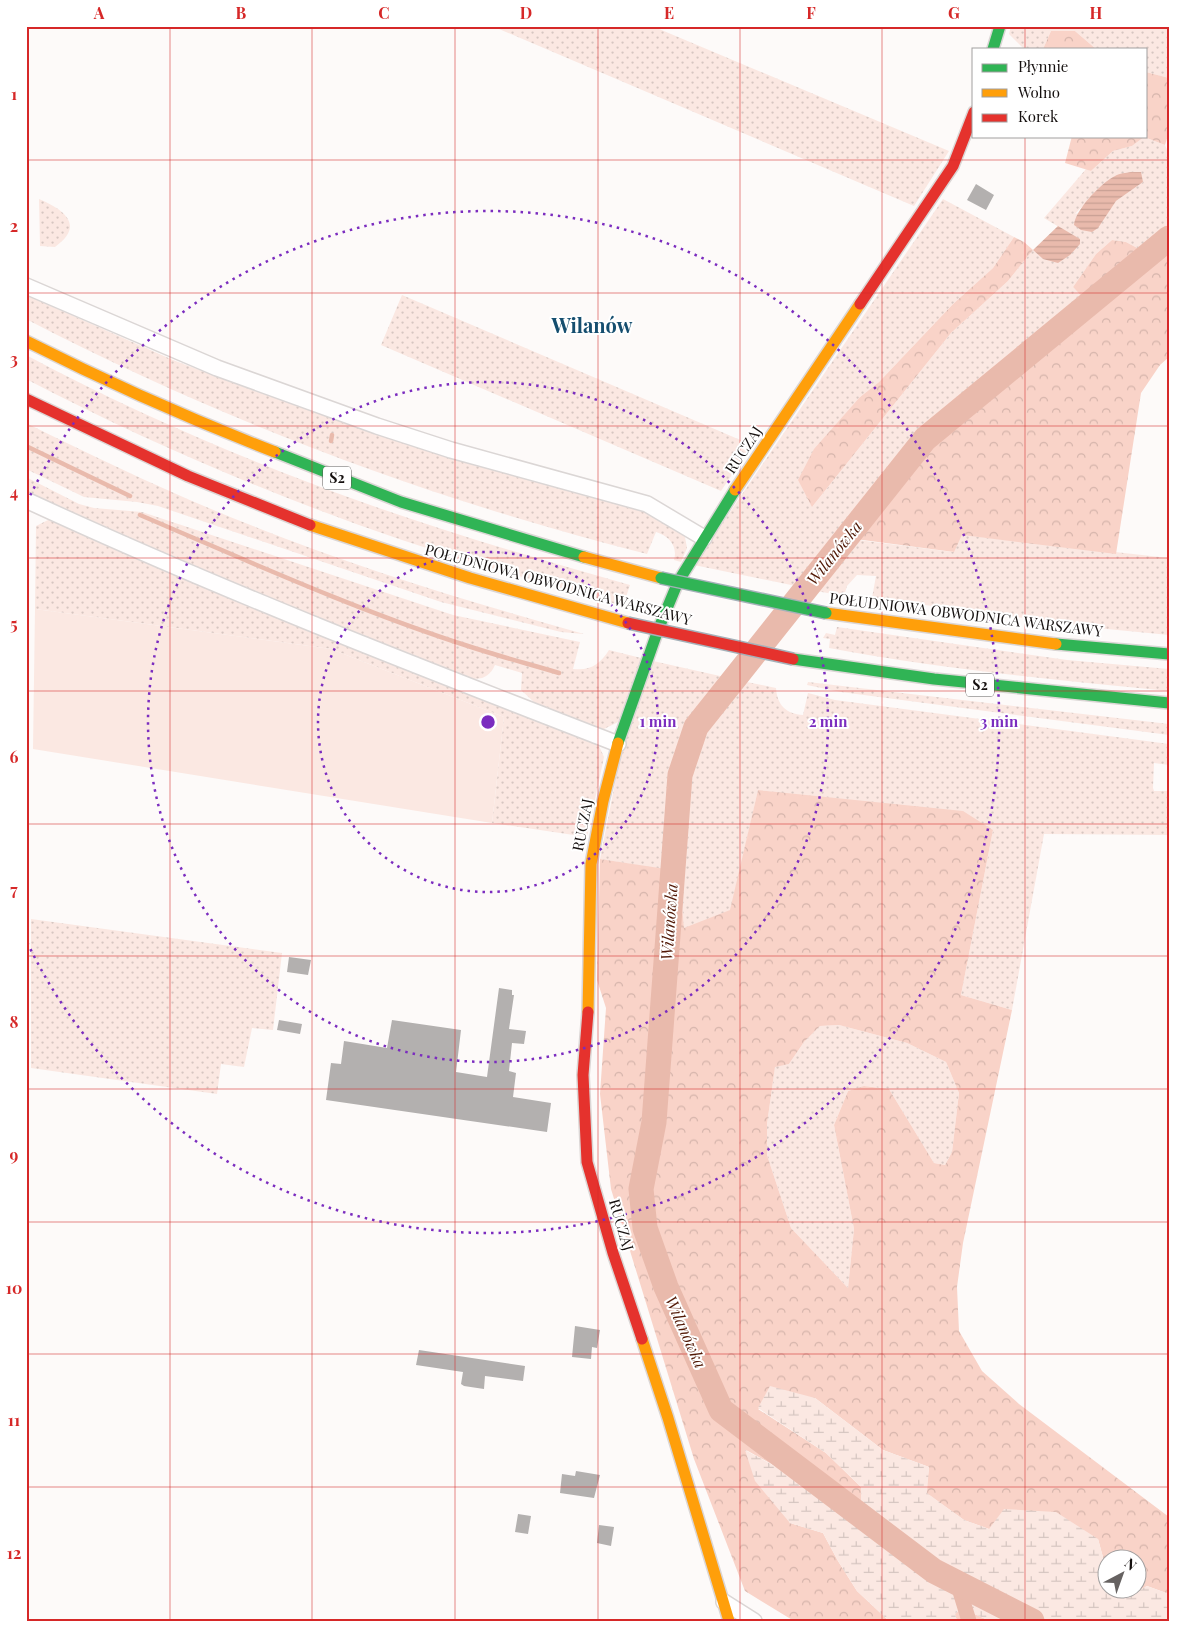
<svg xmlns="http://www.w3.org/2000/svg" width="1195" height="1647" viewBox="0 0 1195 1647" font-family="'Playfair Display',serif">
<style>
.grass{fill:url(#grass-dots);fill-rule:evenodd}
.forest{fill:url(#forest-crowns);fill-rule:evenodd}
.wetland{fill:url(#wetland-marsh)}
.pitch{fill:#fbe8e2}
.water{fill:url(#water-rules)}
.lines{fill:none;stroke-linecap:round;stroke-linejoin:round}
.stream{stroke:#e9baac;stroke-width:4.5}
.canal{stroke:#e9baac;stroke-width:15}
.river{stroke:#e9baac;stroke-width:25}
.building{fill:#b3b0af}
.street-casing{stroke:#dbd6d5;stroke-width:18}
.fast-casing{stroke:#dbd6d5;stroke-width:14}
.slow-casing{stroke:#dbd6d5;stroke-width:14}
.jam-casing{stroke:#dbd6d5;stroke-width:14}
.street{stroke:#fffefe;stroke-width:15}
.fast{stroke:#30b455;stroke-width:11}
.slow{stroke:#ff9f0a;stroke-width:11}
.jam{stroke:#e5322d;stroke-width:11}
.fast-bridge-casing{stroke:#a5b1b9;stroke-width:14;stroke-linecap:butt}
.jam-bridge-casing{stroke:#a5b1b9;stroke-width:14;stroke-linecap:butt}
.fast-bridge{stroke:#30b455;stroke-width:11}
.jam-bridge{stroke:#e5322d;stroke-width:11}
.grid{fill:none;stroke:#d62828;stroke-width:1;stroke-opacity:0.55}
.ring{fill:none;stroke:#7b2cbf;stroke-width:2.5;stroke-dasharray:2.5 5}
.labels{text-anchor:middle;stroke-width:4;stroke-linejoin:round;paint-order:stroke}
.shield{fill:#fff;stroke:#5b5857;stroke-width:1}
.shield-label{font-size:14px;font-weight:bold;fill:#15100f}
.street-label{font-size:15px;fill:#15100f;stroke:#fff}
.water-label{font-size:16px;font-style:italic;fill:#511805;stroke:#fff}
.district-label{font-size:20px;font-weight:bold;fill:#154e6f;stroke:#fff}
.centre{fill:#7b2cbf;stroke:#fff;stroke-width:2.5}
.ring-label{font-size:15px;text-anchor:middle;font-weight:bold;fill:#7b2cbf;stroke:#fff;stroke-width:4;stroke-linejoin:round;paint-order:stroke}
.neatline{fill:none;stroke:#d62828;stroke-width:2}
.grid-label{font-size:16px;text-anchor:middle;font-weight:bold;fill:#d62828}
</style>
<defs>
<pattern id="grass-dots" width="8" height="8" patternUnits="userSpaceOnUse" patternTransform="scale(1.25)"><rect width="8" height="8" fill="#fbe8e2"/><path d="M2 2h.1M6 6h.1" fill="none" stroke="#d6c6c1" stroke-width="1.8" stroke-linecap="round"/></pattern>
<pattern id="forest-crowns" width="20" height="18" patternUnits="userSpaceOnUse" patternTransform="scale(1.25)"><rect width="20" height="18" fill="#f9d3c8"/><path d="M2 6a3 3 0 1 1 6 0M12 15a3 3 0 1 1 6 0" fill="none" stroke="#d5b4ab"/></pattern>
<pattern id="wetland-marsh" width="20" height="14" patternUnits="userSpaceOnUse" patternTransform="scale(1.25)"><rect width="20" height="14" fill="#fbe8e2"/><path d="M1 5h8M5 5V1M11 12h8M15 12V8" fill="none" stroke="#d6c6c1"/></pattern>
<pattern id="water-rules" width="6" height="5" patternUnits="userSpaceOnUse" patternTransform="scale(1.25)"><rect width="6" height="5" fill="#e9baac"/><path d="M0 2.5h6" fill="none" stroke="#c79f93"/></pattern>
</defs>
<rect width="100%" height="100%" fill="#fdfaf9"/>
<!-- grass -->
<path class="grass" d="M492,26H652L949,151L914,206Z
M1011,26H1169V78L1146,72V49H1096L1075,31H1051L1043,49H1024L1009,34Z
M1144,137L1165,145L1169,155V228L1141,250L1126,242L1112,240L1096,254L1073,287L1085,300L896,461L840,537L796,586L694,565L943,199L1014,237L993,268L953,304L879,382L860,397L812,507L951,333L1008,281L1033,250L1043,259L1079,239L1044,218L1086,169L1091,171L1113,151L1132,146ZM1115,176L1143,182L1116,201L1075,214L1095,193Z
M39,199C63,209 86,225 55,247L40,246Z
M26,295L173,360L252,390L413,445L641,510L663,520L685,537L687,548L681,562L674,560C678,546 669,536 656,532L647,554C433,500 222,421 26,319Z
M402,295L752,445L721,491L381,345Z
M26,355C133,412 245,460 359,501C448,533 539,559 630,585L623,606C550,585 475,564 402,540C273,496 147,442 26,379Z
M26,423C101,460 176,496 253,526C361,569 473,603 584,634L561,632L441,602L158,506L137,502L84,497L26,469Z
M26,477L79,504L94,508L142,512L453,615L580,642L573,669C591,671 600,664 609,650L641,658L618,722L604,729L598,728L536,704L521,690L522,673L495,665C490,676 482,681 469,678L225,581L26,493Z
M50,519L593,741L599,746L604,757L587,837L492,823L504,717L331,649L35,609L36,526Z
M962,535L1169,558V635L1107,629L872,598L876,576L857,575L847,586L844,596L811,590L850,539L953,552Z
M837,627L1067,660L1169,669V691C1055,680 941,669 829,648L830,639L823,638L826,633L835,635Z
M653,661L729,678C711,699 691,721 682,748C668,786 670,830 667,870L600,859L622,748Z
M742,681L776,688C777,705 786,714 803,715L808,693L835,700L1169,744V765L1154,763L1153,788L1154,791H1169V835L1044,834L1012,1010L961,995L993,830L807,796L758,790L731,910L684,929L679,871L688,766L698,741Z
M808,682L1169,724V735L841,692L807,685Z
M31,919L282,953L273,1030L252,1028L244,1067L221,1064L217,1094L31,1068Z
M839,1025L907,1043L946,1062L959,1093L952,1152L945,1165L934,1163L889,1089L865,1086L848,1091L834,1125L854,1229L848,1288L791,1228L767,1155V1124L775,1066L789,1064L804,1042L820,1026Z"/>
<!-- forest -->
<path class="forest" d="M1051,31H1075L1096,49H1043Z
M1146,72L1169,78V132L1165,145L1144,137L1132,146L1113,151L1091,171L1065,163L1072,136H1146Z
M1169,228V357L1160,365L1141,393L1116,554L962,535L954,552L840,537L896,461L1085,300L1073,287L1096,254L1112,240L1126,242L1141,250Z
M1014,237L1024,242L1033,250L1008,281L951,333L812,507L798,480L814,449L860,397L879,382L953,304L993,268Z
M758,790L963,811L993,830L961,995L1012,1010L963,1243L957,1287L959,1331L982,1371L1019,1404L1169,1517V1594L1147,1586L1131,1595L1122,1590H1138V1560H1108L1107,1572L1098,1539L989,1529L964,1520L926,1493L929,1467L883,1450L815,1398L758,1409L826,1453L861,1487V1501L813,1487L746,1450L790,1523L823,1533L838,1561L857,1591L889,1621H794L745,1591L694,1459L611,1189L600,1094L606,1008L597,980L600,859L679,871L684,928L730,910ZM839,1025L907,1043L946,1062L959,1093L952,1152L945,1165L934,1163L889,1089L864,1086L848,1091L834,1125L854,1229L848,1288L791,1228L767,1155V1124L775,1067L789,1064L804,1042L820,1026Z
M961,1608L990,1621H957L955,1614Z"/>
<!-- wetland -->
<path class="wetland" d="M770,1386L815,1398L883,1450L929,1467L927,1493L964,1520L989,1529L1004,1509L1056,1512L1098,1539L1107,1572L1108,1590H1122L1131,1595L1147,1586L1169,1594V1621H990L961,1608L955,1614L957,1621H889L857,1591L838,1561L823,1533L790,1523L755,1481L745,1450L813,1487L861,1501V1487L826,1453L758,1408Z"/>
<!-- pitch -->
<path class="pitch" d="M35,609L331,649L504,717L492,823L33,749Z"/>
<!-- water -->
<path class="water" d="M1131,172H1141L1143,182L1116,201L1098,228L1092,232L1081,230L1074,225C1075,210 1101,183 1115,176C1120,173 1126,173 1131,172Z
M1058,226L1080,239V244L1070,255L1058,263L1043,259L1033,250Z"/>
<g class="lines">
<!-- stream -->
<path class="stream" d="M331,441L332,435
M26,446L130,496
M140,515C248,561 356,610 468,646C498,656 529,664 559,673"/>
<!-- canal -->
<path class="canal" d="M958,1585L969,1621"/>
<!-- river -->
<path class="river" d="M1032,1621L934,1571L721,1410L666,1287L645,1228L641,1189L654,1122L680,775L696,727L925,439L1169,238"/>
</g>
<!-- building -->
<path class="building" d="M976,184L994,195L986,210L967,200Z
M289,957L311,960L308,975L287,972Z
M499,988L512,990V995H514L509,1029L526,1031L524,1044L512,1043L509,1071L516,1073L513,1097L551,1103L547,1132L326,1100L331,1063L341,1064L344,1041L387,1048L392,1020L461,1030L456,1072L487,1077Z
M279,1020L302,1024L300,1034L277,1030Z
M575,1326L600,1330L597,1348L592,1347L591,1359L572,1357Z
M419,1350L525,1366L523,1381L485,1376L484,1389L464,1386L461,1384L463,1372L416,1365Z
M576,1471L600,1475L594,1498L560,1493L562,1474L575,1476Z
M518,1514L531,1516L528,1534L515,1532Z
M599,1525L614,1527L611,1546L597,1543Z"/>
<g class="lines">
<defs>
<path id="street" d="M26,286L217,368L377,426L451,450L647,504L704,538
M26,500C220,590 419,667 618,744
M724,1602L754,1621"/>
<path id="fast" d="M993,49L1000,26
M275,452L401,502L584,557
M1056,644L1169,654
M793,659L934,679L1169,703
M618,743L658,630L678,582L735,490"/>
<path id="slow" d="M26,341C107,382 190,419 275,452
M735,490L860,304
M310,525L470,578L628,623
M584,557L661,578
M826,613L1056,644
M588,1012L591,864L603,801L618,743
M642,1339L668,1418L729,1621"/>
<path id="jam" d="M860,304L953,166L974,112
M26,399L188,476L310,525
M588,1012L583,1075L587,1162L613,1253L642,1339"/>
</defs>
<!-- street casing -->
<use href="#street" class="street-casing"/>
<!-- fast casing -->
<use href="#fast" class="fast-casing"/>
<!-- slow casing -->
<use href="#slow" class="slow-casing"/>
<!-- jam casing -->
<use href="#jam" class="jam-casing"/>
<!-- street -->
<use href="#street" class="street"/>
<!-- fast -->
<use href="#fast" class="fast"/>
<!-- slow -->
<use href="#slow" class="slow"/>
<!-- jam -->
<use href="#jam" class="jam"/>
<defs>
<path id="fast-bridge" d="M661,578L826,613"/>
<path id="jam-bridge" d="M628,623L793,659"/>
</defs>
<!-- fast-bridge casing -->
<use href="#fast-bridge" class="fast-bridge-casing"/>
<!-- jam-bridge casing -->
<use href="#jam-bridge" class="jam-bridge-casing"/>
<!-- fast-bridge -->
<use href="#fast-bridge" class="fast-bridge"/>
<!-- jam-bridge -->
<use href="#jam-bridge" class="jam-bridge"/>
</g>
<!-- grid -->
<path class="grid" d="M170,26V1621M312,26V1621M455,26V1621M598,26V1621M740,26V1621M882,26V1621M1025,26V49M1025,136V1621M26,160H1169M26,293H1169M26,426H1169M26,558H1169M26,691H1169M26,824H1169M26,956H1169M26,1089H1169M26,1222H1169M26,1354H1169M26,1487H1169"/>
<!-- distance rings -->
<g class="ring">
<circle cx="488" cy="722" r="170"/>
<circle cx="488" cy="722" r="340"/>
<path d="M27 502A511 511 0 1 1 27 942"/>
</g>
<g class="labels">
<!-- shield labels -->
<g class="shield">
<rect x="323" y="466.5" width="28" height="23" rx="4"/>
<rect x="966" y="673.5" width="28" height="23" rx="4"/>
</g>
<g class="shield-label">
<text x="337" y="483">S2</text>
<text x="980" y="690">S2</text>
</g>
<!-- street labels -->
<g class="street-label">
<text transform="translate(744 450) rotate(-56)" y="5">RUCZAJ</text>
<text transform="translate(558 585) rotate(15)" y="5">POŁUDNIOWA OBWODNICA WARSZAWY</text>
<text transform="translate(966 615) rotate(7)" y="5">POŁUDNIOWA OBWODNICA WARSZAWY</text>
<text transform="translate(583 825) rotate(-79)" y="5">RUCZAJ</text>
<text transform="translate(621 1225) rotate(74)" y="5">RUCZAJ</text>
</g>
<!-- water labels -->
<g class="water-label">
<text transform="translate(834 553) rotate(-51)" y="6">Wilanówka</text>
<text transform="translate(669 922) rotate(-86)" y="6">Wilanówka</text>
<text transform="translate(686 1332) rotate(66)" y="6">Wilanówka</text>
</g>
<!-- district labels -->
<g class="district-label">
<text x="592" y="333">Wilanów</text>
</g>
</g>
<circle cx="488" cy="722" r="8" class="centre"/>
<g class="ring-label">
<text x="658" y="727">1 min</text>
<text x="828" y="727">2 min</text>
<text x="999" y="727">3 min</text>
</g>
<!-- border -->
<rect width="1195" height="1647" fill="none" stroke="#ffffff" stroke-width="55"/>
<!-- legend -->
<rect x="972" y="48" width="175" height="90" fill="#ffffff" stroke="#a19f9f"/>
<rect x="982" y="64" width="25" height="8" fill="#30b455" stroke="#a19f9f"/>
<text x="1018" y="72" font-size="15" fill="#15100f">Płynnie</text>
<rect x="982" y="89" width="25" height="8" fill="#ff9f0a" stroke="#a19f9f"/>
<text x="1018" y="98" font-size="15" fill="#15100f">Wolno</text>
<rect x="982" y="114" width="25" height="8" fill="#e5322d" stroke="#a19f9f"/>
<text x="1018" y="122" font-size="15" fill="#15100f">Korek</text>
<!-- north arrow -->
<g transform="translate(1122 1574) rotate(41)"><circle r="24" fill="#ffffff" stroke="#a19f9f"/>
<path d="M0-4L9 19L0 12L-9 19Z" fill="#666261"/>
<text y="-8" font-size="14" font-weight="bold" text-anchor="middle" fill="#15100f">N</text>
</g>
<rect x="28" y="28" width="1140" height="1592" class="neatline"/>
<g class="grid-label">
<text x="99" y="19">A</text>
<text x="241" y="19">B</text>
<text x="384" y="19">C</text>
<text x="526" y="19">D</text>
<text x="669" y="19">E</text>
<text x="811" y="19">F</text>
<text x="954" y="19">G</text>
<text x="1096" y="19">H</text>
<text x="14" y="100">1</text>
<text x="14" y="232">2</text>
<text x="14" y="365">3</text>
<text x="14" y="498">4</text>
<text x="14" y="630">5</text>
<text x="14" y="763">6</text>
<text x="14" y="896">7</text>
<text x="14" y="1028">8</text>
<text x="14" y="1161">9</text>
<text x="14" y="1294">10</text>
<text x="14" y="1426">11</text>
<text x="14" y="1559">12</text>
</g>
</svg>
